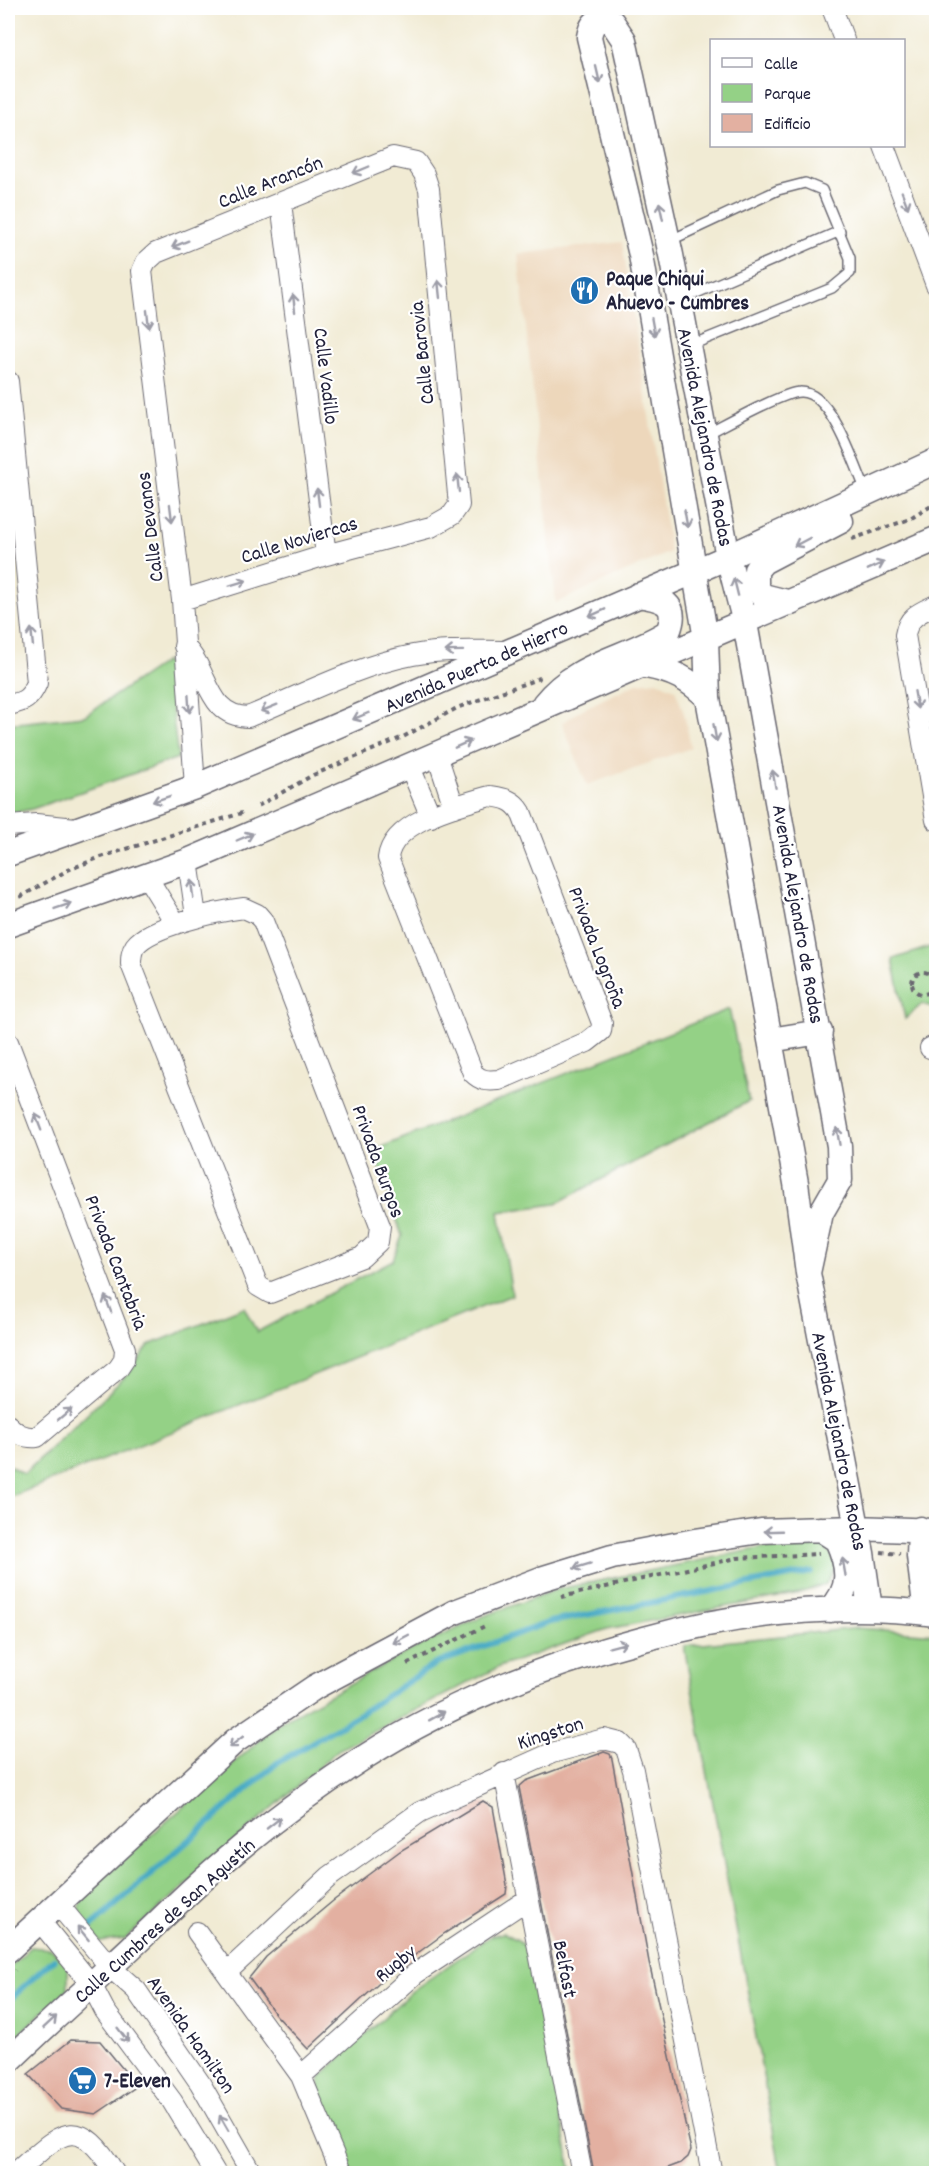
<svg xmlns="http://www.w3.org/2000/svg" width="944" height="2181" viewBox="0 0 944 2181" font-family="Dekko,sans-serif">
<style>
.built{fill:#edd7bb}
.green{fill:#94d186;stroke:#5b7a60;stroke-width:1.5}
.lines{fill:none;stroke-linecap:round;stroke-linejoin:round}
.stream{stroke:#44a9c4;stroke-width:6}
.building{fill:#e3b0a1}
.service-casing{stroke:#6a6871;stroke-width:12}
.minor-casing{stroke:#6a6871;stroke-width:22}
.tertiary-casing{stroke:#6a6871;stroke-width:27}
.path{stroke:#6a6871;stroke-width:4;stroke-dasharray:4.5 4.5;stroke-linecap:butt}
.service{stroke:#fff;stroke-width:9}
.minor{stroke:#fff;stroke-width:20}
.tertiary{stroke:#fff;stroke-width:24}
.oneway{stroke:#9c9ca7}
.labels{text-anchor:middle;stroke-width:4.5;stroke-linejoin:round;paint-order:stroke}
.street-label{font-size:21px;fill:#22223b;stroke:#fff}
.poi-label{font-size:21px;font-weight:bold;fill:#22223b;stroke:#fff;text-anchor:start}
</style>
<rect width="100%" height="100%" fill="#fff"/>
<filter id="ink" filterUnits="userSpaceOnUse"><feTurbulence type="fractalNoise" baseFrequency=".0167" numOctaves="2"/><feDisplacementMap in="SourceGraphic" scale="12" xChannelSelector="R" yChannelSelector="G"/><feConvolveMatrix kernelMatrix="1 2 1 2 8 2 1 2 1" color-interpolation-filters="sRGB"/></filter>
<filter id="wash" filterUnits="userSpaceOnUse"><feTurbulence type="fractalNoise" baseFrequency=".008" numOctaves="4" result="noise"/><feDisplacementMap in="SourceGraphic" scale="24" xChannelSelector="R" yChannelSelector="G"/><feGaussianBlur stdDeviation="1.35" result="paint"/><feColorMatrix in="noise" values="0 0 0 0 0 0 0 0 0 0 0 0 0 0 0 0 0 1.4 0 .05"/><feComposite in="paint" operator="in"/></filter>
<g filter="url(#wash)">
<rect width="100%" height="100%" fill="#f1ebd4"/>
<!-- built -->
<path class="built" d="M622,242L670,552L556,603L518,254Z
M657,681L675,689L684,713L691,748L587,785L562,723L583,709L637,683Z"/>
<!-- green -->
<path class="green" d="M166,661L178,758L32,809L8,814V724L84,716Z
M936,945V1008L922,1004L905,1019L893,959Z
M729,1009L749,1101L555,1204L499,1212L512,1295L8,1498V1465L24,1474L129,1373L149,1345L244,1307L257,1332L393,1260L402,1236L374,1150Z
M817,1537L839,1563L826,1584L800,1593L607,1629L499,1667L338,1750L125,1939L100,1942L82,1923L79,1906L88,1890L282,1721L409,1651L484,1616L558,1589Z
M858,1628L936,1634V2173H781L684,1646Z
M504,1933L518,1940L527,1950L572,2173H350L318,2091L320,2077L412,1991L492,1935Z
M31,1947L51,1949L68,1964V1989L8,2044V1969Z"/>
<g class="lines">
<!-- stream -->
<path class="stream" d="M87,1930L277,1763L353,1718L435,1664L550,1622L811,1572
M8,2001L54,1959"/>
</g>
<g id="blocks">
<!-- building -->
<path class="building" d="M604,1752L610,1754L612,1759L649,1962L691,2150L688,2157L681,2163L652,2174H594L519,1787L526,1781Z
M483,1801L493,1807L507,1885L506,1894L445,1933L389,1974L308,2049L276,2015L249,1978L266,1957L333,1901L400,1851Z
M71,2040L100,2041L137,2086L96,2114L61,2109L28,2074Z"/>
</g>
</g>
<g filter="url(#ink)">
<use href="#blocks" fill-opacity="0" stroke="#6a6871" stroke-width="1.5"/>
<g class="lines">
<defs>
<path id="service" d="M669,241L778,190L805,183L822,190L850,258V273L832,288L691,345
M680,300L840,231
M707,434C725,425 783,392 800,392C832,391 855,466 866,491"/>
<path id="minor" d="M832,8L844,40
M884,146L936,285
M281,203L326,555
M8,381L37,683C30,699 24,702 8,705
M182,600L326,555L431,527L452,515L459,505L429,189L424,174L416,162L393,157L156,253L146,262L142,271L182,600L195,787
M936,605C921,612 908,616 905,635L936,820
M184,646C210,671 206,716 248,717C302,695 356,666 413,655C444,649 475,651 506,651
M437,755L454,807
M410,767L431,817
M490,796C503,798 513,799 521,812L602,1023L601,1031L587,1042L499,1080C487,1081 481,1081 473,1073L388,858C392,821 459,805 490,796Z
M8,826L36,824L76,828
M188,861L196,916
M147,877L176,924
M244,908L257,914L263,921L380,1226L378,1242L362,1257L270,1293L258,1286L131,964C131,958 131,952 135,946C150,926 219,911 244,908Z
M8,1042L125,1349L124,1360L118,1369L37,1437C24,1438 17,1434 8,1425
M930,1048L936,1046
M504,1773L582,2174
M57,1903L110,1967L136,1990L200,2083L252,2174
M39,1920L91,1984L105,2011L172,2101L216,2174
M197,1932L301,2076L342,2174
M228,1971L329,1877L420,1812L552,1753L604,1739L620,1743L626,1749L633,1770L712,2174
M301,2076L415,1974L528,1899
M14,2174C58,2136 77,2108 115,2174"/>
<path id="tertiary" d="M791,603L763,596L756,587V570L763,562L841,521
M646,666C673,671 689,679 708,698
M544,704C577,662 625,659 668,632C680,603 661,598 638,595
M8,854L195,787L728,557L936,461
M8,925L188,861L936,539
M770,1040L820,1032
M808,1273L821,1213L840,1180L839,1146L745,623L728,557L671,255L624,40L612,22L605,18C594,21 591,26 589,37L641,255L706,639L708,698L796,1183L808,1273L862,1553L870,1609
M820,1529L837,1540C849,1567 852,1589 830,1610
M920,1529L919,1556L926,1613
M8,1950L235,1741L315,1687L455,1612L541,1579L612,1557L695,1541L761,1531L857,1528L936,1531
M8,2062C41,2030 76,1999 110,1967C146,1935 180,1899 216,1868C262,1828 312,1791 363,1758C449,1703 545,1665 644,1639C738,1613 839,1602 936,1614"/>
</defs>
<!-- service casing -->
<use href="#service" class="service-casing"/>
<!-- minor casing -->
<use href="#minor" class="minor-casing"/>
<!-- tertiary casing -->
<use href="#tertiary" class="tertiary-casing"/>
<!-- path -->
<path class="path" d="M852,539L910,519L936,503
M258,806L313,775L403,737L459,707L540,678
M20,897L68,870L101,857L245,812
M912 983a11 11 0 1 1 22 0a11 11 0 1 1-22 0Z
M881,1552L900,1554
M561,1597L737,1558L819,1554
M407,1664L487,1625
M8,1976L15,1970"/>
<!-- service -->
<use href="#service" class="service"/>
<!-- minor -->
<use href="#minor" class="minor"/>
<!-- tertiary -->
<use href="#tertiary" class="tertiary"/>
</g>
<!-- one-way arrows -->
<defs><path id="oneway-shaft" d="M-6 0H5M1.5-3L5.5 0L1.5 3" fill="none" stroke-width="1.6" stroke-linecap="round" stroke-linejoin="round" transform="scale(1.5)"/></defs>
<g class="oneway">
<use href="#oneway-shaft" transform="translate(598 75) rotate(77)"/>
<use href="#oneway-shaft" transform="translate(361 170) rotate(157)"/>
<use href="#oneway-shaft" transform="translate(905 200) rotate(69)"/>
<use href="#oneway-shaft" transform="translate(661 211) rotate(-102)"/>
<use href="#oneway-shaft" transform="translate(180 244) rotate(158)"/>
<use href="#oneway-shaft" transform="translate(439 289) rotate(-96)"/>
<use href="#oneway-shaft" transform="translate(294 303) rotate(-97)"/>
<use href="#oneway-shaft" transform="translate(148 319) rotate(83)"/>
<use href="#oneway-shaft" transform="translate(653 327) rotate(80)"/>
<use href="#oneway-shaft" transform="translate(458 483) rotate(-96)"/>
<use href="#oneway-shaft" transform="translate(318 497) rotate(-97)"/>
<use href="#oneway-shaft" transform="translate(171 513) rotate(83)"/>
<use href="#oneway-shaft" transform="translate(686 519) rotate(80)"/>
<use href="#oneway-shaft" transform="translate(802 542) rotate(152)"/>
<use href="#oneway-shaft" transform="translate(876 566) rotate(-24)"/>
<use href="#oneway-shaft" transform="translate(238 583) rotate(-17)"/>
<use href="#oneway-shaft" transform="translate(736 587) rotate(-104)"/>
<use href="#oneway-shaft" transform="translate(597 613) rotate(156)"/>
<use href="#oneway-shaft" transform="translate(32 637) rotate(-96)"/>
<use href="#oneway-shaft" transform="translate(454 651) rotate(179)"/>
<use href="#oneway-shaft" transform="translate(916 700) rotate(80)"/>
<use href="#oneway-shaft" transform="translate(189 704) rotate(86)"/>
<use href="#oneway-shaft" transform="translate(269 708) rotate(158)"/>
<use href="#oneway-shaft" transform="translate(361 716) rotate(157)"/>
<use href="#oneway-shaft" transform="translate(715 733) rotate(80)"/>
<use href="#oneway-shaft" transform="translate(463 744) rotate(-24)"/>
<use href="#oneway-shaft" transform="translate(774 779) rotate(-100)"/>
<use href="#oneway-shaft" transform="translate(161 799) rotate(161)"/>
<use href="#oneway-shaft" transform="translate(245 837) rotate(-23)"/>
<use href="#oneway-shaft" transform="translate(192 889) rotate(-98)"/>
<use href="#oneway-shaft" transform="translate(63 906) rotate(-19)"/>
<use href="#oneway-shaft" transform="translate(38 1122) rotate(-111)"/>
<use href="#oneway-shaft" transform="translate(838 1136) rotate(-100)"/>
<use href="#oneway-shaft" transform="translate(108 1304) rotate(-111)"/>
<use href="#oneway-shaft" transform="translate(65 1414) rotate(-40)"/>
<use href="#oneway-shaft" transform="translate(773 1531) rotate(178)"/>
<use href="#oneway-shaft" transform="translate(582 1566) rotate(163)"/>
<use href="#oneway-shaft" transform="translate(844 1567) rotate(-100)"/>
<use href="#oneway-shaft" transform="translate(401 1639) rotate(152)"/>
<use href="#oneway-shaft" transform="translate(618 1645) rotate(-15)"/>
<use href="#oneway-shaft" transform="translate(437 1716) rotate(-29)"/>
<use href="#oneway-shaft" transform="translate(236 1742) rotate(142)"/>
<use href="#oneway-shaft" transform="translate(274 1823) rotate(-38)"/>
<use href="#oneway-shaft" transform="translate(83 1933) rotate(-129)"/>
<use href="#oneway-shaft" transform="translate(50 2022) rotate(-43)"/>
<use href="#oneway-shaft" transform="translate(123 2035) rotate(53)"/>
<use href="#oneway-shaft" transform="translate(224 2123) rotate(-120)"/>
</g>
</g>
<!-- icons -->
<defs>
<symbol id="restaurant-disc" viewBox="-11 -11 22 22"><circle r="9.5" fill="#1f6fb2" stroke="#fff"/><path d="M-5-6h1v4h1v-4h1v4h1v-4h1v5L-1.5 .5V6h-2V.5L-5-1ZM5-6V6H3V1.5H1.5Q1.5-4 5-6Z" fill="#fff"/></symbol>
<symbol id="supermarket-disc" viewBox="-11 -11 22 22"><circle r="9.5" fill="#1f6fb2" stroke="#fff"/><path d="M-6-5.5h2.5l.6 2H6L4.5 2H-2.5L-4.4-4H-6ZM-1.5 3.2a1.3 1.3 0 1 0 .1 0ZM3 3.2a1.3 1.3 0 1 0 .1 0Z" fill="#fff"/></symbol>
</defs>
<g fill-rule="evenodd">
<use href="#restaurant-disc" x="568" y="274" width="33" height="33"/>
<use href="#supermarket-disc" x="66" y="2064" width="33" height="33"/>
</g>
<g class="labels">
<!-- street labels -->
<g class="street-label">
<text transform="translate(270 181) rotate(-22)" y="7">Calle Arancón</text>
<text transform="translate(421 353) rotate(-96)" y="7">Calle Barovia</text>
<text transform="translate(327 376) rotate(83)" y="7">Calle Vadillo</text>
<text transform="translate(706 437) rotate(79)" y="7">Avenida Alejandro de Rodas</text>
<text transform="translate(149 527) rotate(-97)" y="7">Calle Devanos</text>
<text transform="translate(299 539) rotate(-17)" y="7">Calle Noviercas</text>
<text transform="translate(476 666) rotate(-24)" y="7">Avenida Puerta de Hierro</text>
<text transform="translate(799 914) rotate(80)" y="7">Avenida Alejandro de Rodas</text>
<text transform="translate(598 947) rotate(69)" y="7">Privada Logroña</text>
<text transform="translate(379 1161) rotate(70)" y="7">Privada Burgos</text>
<text transform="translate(117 1262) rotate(69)" y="7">Privada Cantabria</text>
<text transform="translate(840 1441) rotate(79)" y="7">Avenida Alejandro de Rodas</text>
<text transform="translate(550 1732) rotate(-18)" y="7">Kingston</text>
<text transform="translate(164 1920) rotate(-42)" y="7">Calle Cumbres de San Agustín</text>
<text transform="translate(395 1963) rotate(-39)" y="7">Rugby</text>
<text transform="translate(566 1969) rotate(79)" y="7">Belfast</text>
<text transform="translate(192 2034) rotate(55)" y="7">Avenida Hamilton</text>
</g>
<!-- poi labels -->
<g class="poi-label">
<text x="606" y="285">Paque Chiqui<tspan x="606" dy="24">Ahuevo - Cumbres</tspan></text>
<text x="104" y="2087">7-Eleven</text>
</g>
</g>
<!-- margin -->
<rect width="944" height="2181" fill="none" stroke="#fff" stroke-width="30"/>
<!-- legend -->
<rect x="710" y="39" width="195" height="108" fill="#ffffff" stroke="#a7a7b1" stroke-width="1.5"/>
<rect x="722" y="58" width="30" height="9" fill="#ffffff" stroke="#a7a7b1" stroke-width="1.5"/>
<text x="764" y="69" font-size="18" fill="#22223b">Calle</text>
<rect x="722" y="84" width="30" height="18" fill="#94d186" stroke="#a7a7b1" stroke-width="1.5"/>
<text x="764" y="99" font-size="18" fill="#22223b">Parque</text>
<rect x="722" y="114" width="30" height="18" fill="#e3b0a1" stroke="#a7a7b1" stroke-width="1.5"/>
<text x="764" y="129" font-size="18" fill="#22223b">Edificio</text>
</svg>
